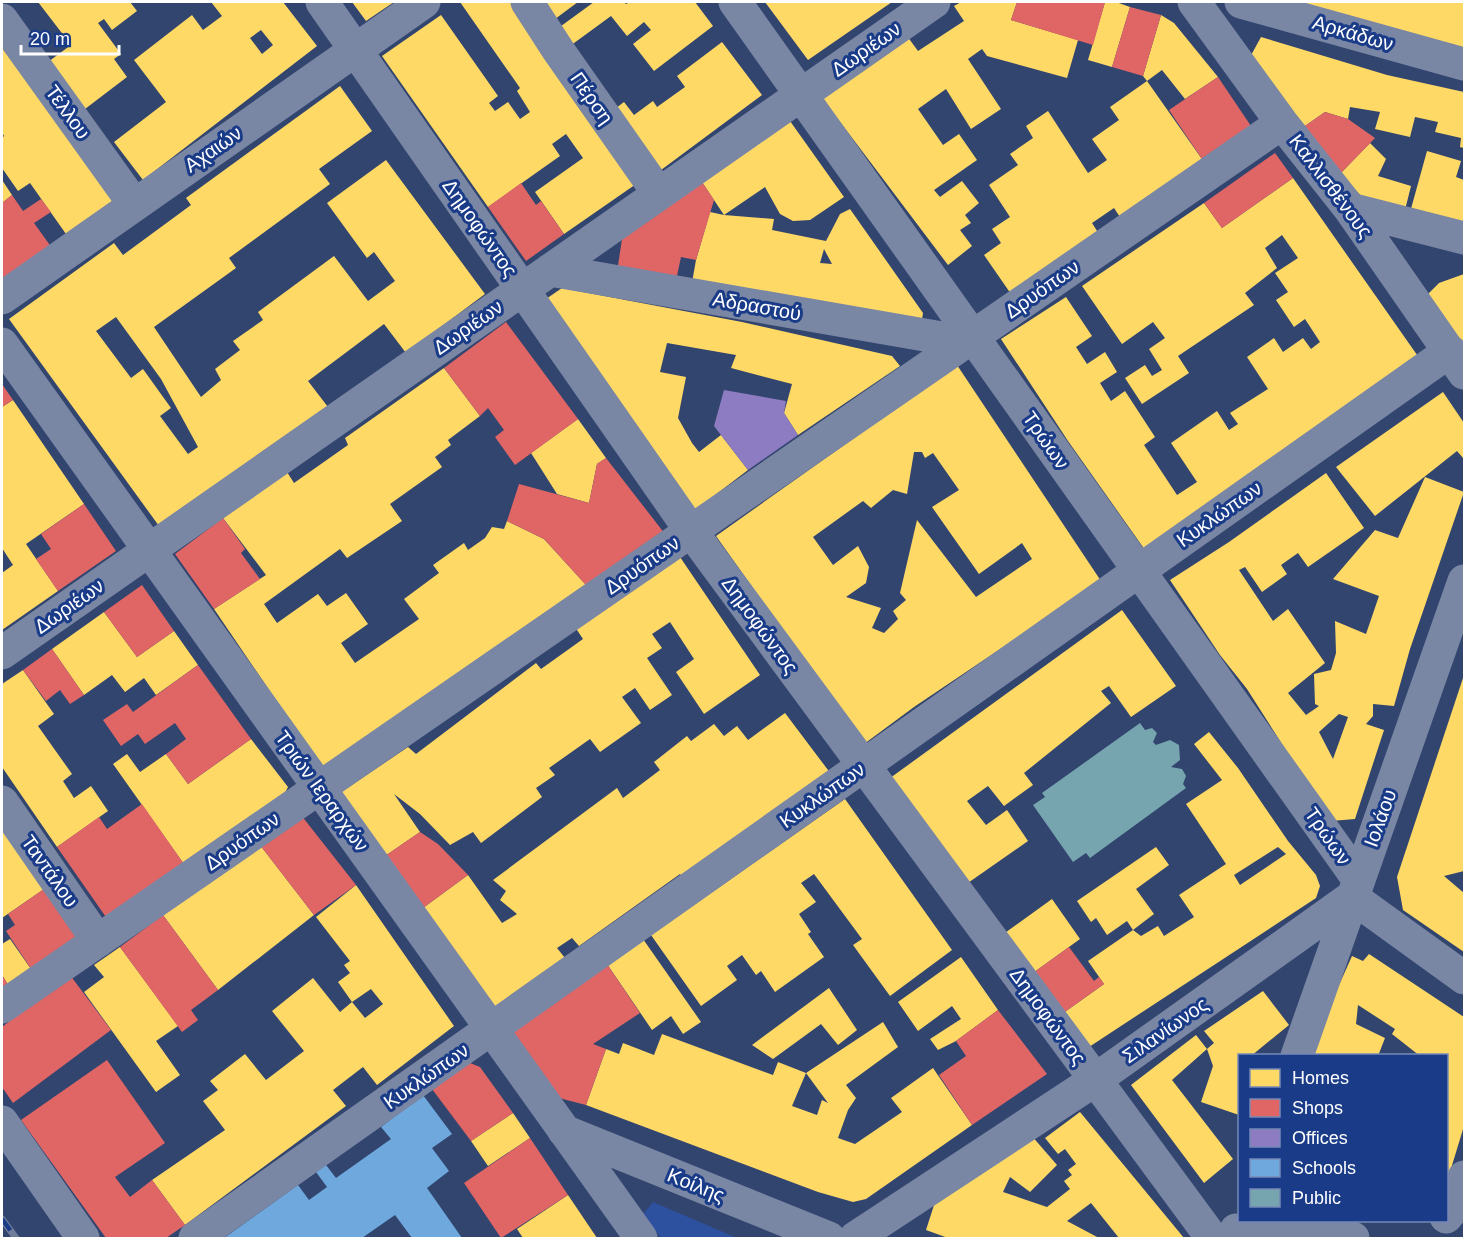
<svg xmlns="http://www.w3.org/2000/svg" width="1466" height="1240" viewBox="0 0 1466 1240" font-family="Arial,sans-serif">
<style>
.green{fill:#2d519f}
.homes{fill:#ffd966;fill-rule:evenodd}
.shops{fill:#e06666}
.offices{fill:#8e7cc3}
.schools{fill:#6fa8dc}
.public{fill:#76a5af}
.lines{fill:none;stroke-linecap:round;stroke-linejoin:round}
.minor{stroke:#7986a4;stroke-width:33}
.rail-casing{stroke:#6f7d9b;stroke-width:7}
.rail{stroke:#193b88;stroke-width:4.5;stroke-dasharray:14;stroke-linecap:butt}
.labels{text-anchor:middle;stroke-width:6;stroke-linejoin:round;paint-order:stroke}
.street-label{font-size:20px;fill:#fff;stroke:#193b88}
</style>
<rect width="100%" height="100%" fill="#32456f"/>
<!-- green -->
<path class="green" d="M653,1202L737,1238H661L643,1214Z"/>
<!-- homes -->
<path class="homes" d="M38,2H130L137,11L112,30L104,19L98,23L121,54L114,59L127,77L85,109L48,62L71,45Z
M211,2H283L317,46L143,180L114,142L166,102L134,60L192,15L203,30L222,16ZM261,30L273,45L262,54L250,38Z
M352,2H394L366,21Z
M460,2H513L639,182L564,234L535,192L583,158L566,134L552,144L560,156L488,207L382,56L441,15L498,96L489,103L495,111L508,102L520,119L530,112L517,91L520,88Z
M536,2H578L551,22Z
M594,2H624L626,4L630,2H695L713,26L654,71L633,44L651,30L644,22L627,36L611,16L570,46L557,29Z
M765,2H892L808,60Z
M961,2H1017L1011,20L1078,40L1067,78L987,56L982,49L968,59L1001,109L971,129L946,89L918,109L943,145L959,134L977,160L934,190L940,197L962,181L979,203L965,215L971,223L960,230L972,246L948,265L822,98L907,36L918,51L964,21L954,6Z
M1105,2H1116L1130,7L1112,67L1088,60Z
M1296,2H1464V54Z
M1161,15L1174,23L1218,77L1185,99L1162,70L1147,81L1143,76Z
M1261,37L1387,75L1464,92V148L1460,147L1461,138L1435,132L1438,122L1415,117L1410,137L1375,129L1380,112L1350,107L1348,119L1325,112L1302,128L1249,59Z
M722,42L762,95L657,173L612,111L624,102L634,115L653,101L657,107L685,87L677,76Z
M2,43L113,201L66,234L30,183L18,191L2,168V138L4,136L2,132Z
M1147,81L1204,162L1122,220L1114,208L1092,223L1099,234L1011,294L984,255L1001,243L992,229L1010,217L989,185L1018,165L1010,154L1033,138L1026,126L1048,111L1088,173L1107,160L1092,139L1119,120L1110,107Z
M340,86L372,131L319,169L330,184L229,258L236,268L154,327L201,397L221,380L215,369L240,350L233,341L263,320L258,312L334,256L368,301L395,281L374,252L367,258L327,203L386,160L485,294L406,353L384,324L308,381L328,407L159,526L9,319L114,243L123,255L191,205L186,198ZM116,317L161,379L198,447L188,454L160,416L171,408L143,369L131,378L96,331Z
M790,121L844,197L810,220L793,221L780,214L765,187L724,215L774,219L772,230L826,241L840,214L850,209L923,313L920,332L691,288L696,260L710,212L724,215L702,182ZM824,249L832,264L820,263Z
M1370,143L1386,159L1378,176L1411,186L1404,214L1367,202L1340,174Z
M1427,151L1461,161L1456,177L1464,180V232L1409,216Z
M1293,178L1422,362L1145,550L1068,441L1001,339L1066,297L1092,336L1076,347L1087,364L1105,352L1117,372L1100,383L1111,401L1125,391L1155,437L1144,445L1177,495L1197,482L1171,443L1217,411L1229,430L1238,424L1230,413L1268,389L1247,357L1274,338L1283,352L1303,338L1311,349L1320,342L1305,319L1294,327L1276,300L1288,292L1275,273L1298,258L1282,235L1265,248L1277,268L1245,293L1254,305L1178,356L1189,373L1142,404L1125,378L1145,365L1152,376L1162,370L1149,349L1165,338L1153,322L1122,344L1082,286L1204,203L1222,228Z
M2,180L12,195L2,203Z
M1464,274V349L1425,297L1439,283Z
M562,288L742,322L892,356L900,366L798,435L784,413L792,384L731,368L736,355L667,343L660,372L686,377L678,418L692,443L699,452L721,435L748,470L694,511L546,299Z
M957,365L1101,581L914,707L864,744L716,536ZM914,452H922L925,458L933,453L959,490L932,507L979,574L1022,543L1032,559L976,597L917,520L900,593L906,600L893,611L898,619L884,633L872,628L881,608L846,597L866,583L869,567L858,546L833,565L813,537L863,501L871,508L893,490L907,494Z
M444,368L480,416L448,440L451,445L435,457L442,467L390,504L402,521L347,558L340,549L264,604L277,623L318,594L327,606L346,593L368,624L341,643L355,663L419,619L404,599L439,573L433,565L464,543L468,550L485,538L492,527L504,529L507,521L544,539L586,585L323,769L214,609L266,575L223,518L287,472L294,483L348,445L345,438Z
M1443,392L1464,423V457L1463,458L1457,451L1375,516L1336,467Z
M13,400L84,504L26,544L58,591L2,630V573L13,565L2,548V407Z
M578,419L606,458L597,464L589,503L557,494L531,453Z
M1326,473L1364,528L1308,567L1298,553L1281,565L1287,574L1262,592L1245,567L1239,570L1273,621L1288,609L1325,663L1288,693L1306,715L1319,706L1315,704L1314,674L1331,670L1336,653L1335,621L1366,634L1379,596L1333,579L1375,530L1398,538L1425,477L1464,492L1410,649L1394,706L1373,704V716L1366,724L1384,730L1355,819L1331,821L1247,689L1220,655L1170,580L1229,542ZM1339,714L1348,717L1333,759L1319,732Z
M680,557L760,675L704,714L676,672L694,659L670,622L652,634L662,648L647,658L672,695L650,710L635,688L622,697L641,723L600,752L590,739L549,768L555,775L536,788L542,797L481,843L473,832L450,845L420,814L394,794L420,832L385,856L340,793L408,747L416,754L536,663L541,669L583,639L575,627Z
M1122,610L1176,686L1131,717L1109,686L1101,691L1111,703L1024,773L1033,785L1004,806L988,786L967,801L986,825L1007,810L1028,841L965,885L886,781Z
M104,612L137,657L174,631L198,665L156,695L144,678L125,692L112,675L84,695L52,649Z
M23,670L54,714L38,726L72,774L63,781L74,798L91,786L108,811L57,847L2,767V684Z
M1464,675V871L1444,876L1464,893V952L1403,910L1397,877Z
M785,713L831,774L686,882L680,874L579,946L572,938L557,948L565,958L496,1009L423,908L468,875L502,923L517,914L500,900L506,891L493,880L617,788L623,798L660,770L654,762L687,736L691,741L714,724L724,736L737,726L748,740Z
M1209,732L1238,768L1288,841L1316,875L1320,886L1316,898L1089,1047L1062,1014L1104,984L1088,961L1133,930L1141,936L1158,926L1164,936L1194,917L1179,895L1226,864L1186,804L1222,780L1194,744ZM1278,847L1286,854L1240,885L1234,875Z
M251,739L288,787L279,804L186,867L113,764L127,754L140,772L166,754L188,784Z
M845,799L952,950L890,996L853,945L862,939L814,874L801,883L816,902L799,914L811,932L808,934L824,957L775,992L761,971L756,975L742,955L727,966L737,980L701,1006L651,935Z
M2,820L47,887L2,918Z
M260,845L314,915L218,990L163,915Z
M1156,847L1169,865L1136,889L1154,914L1133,930L1127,921L1107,935L1096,918L1091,922L1077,901Z
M356,885L454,1026L377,1085L363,1067L333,1090L346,1106L185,1225L152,1180L225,1130L203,1101L218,1090L210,1081L245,1054L266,1080L304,1051L272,1011L313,978L340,1012L352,1002L365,1018L383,1004L371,989L352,1002L338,982L350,973L344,965L350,961L316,917Z
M1052,899L1080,939L1033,973L1002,935Z
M10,939L33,972L10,988L2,975V944Z
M643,939L701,1022L683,1034L671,1016L652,1030L607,964Z
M120,947L178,1026L156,1041L180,1075L156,1092L84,992L104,977L94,965Z
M1369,954L1464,1017V1126L1446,1185V1056H1420L1392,1034L1395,1029L1358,1005L1356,1024L1385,1038L1378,1056H1311L1327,1012L1352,956L1363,961Z
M961,957L998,1010L956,1041L938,1050L930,1039L961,1019L952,1006L918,1031L898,1002Z
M829,988L857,1030L838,1045L821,1024L773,1059L752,1045Z
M1263,991L1289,1025L1251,1056H1239V1115L1201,1102L1213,1066L1207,1049L1214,1043L1204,1031Z
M883,1022L898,1047L846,1085L856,1098L848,1110L838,1138L855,1144L902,1112L891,1098L933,1068L972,1125L866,1199L853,1202L818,1192L586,1105L606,1049L619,1054L623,1043L654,1055L662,1034L773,1075L778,1062L806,1073ZM806,1073L828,1103L822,1100L817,1115L792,1106Z
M1196,1035L1207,1049L1172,1080L1233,1159L1204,1183L1131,1085Z
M1080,1112L1184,1238H1119L1091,1203L1067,1221L1099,1238H948L926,1230L935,1202L1031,1135L1057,1165L1030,1192L1010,1177L1003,1192L1047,1207L1070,1189L1064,1181L1072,1175L1068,1170L1076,1164L1065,1149L1058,1154L1045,1138Z
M513,1113L530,1138L488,1166L471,1141Z
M568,1195L597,1238H523L517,1229Z"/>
<!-- shops -->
<path class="shops" d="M1017,2H1105L1093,45L1011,20Z
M1130,7L1161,15L1143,76L1112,67Z
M1218,77L1253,129L1204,162L1169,110Z
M1325,112L1348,119L1375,138L1340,174L1302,128Z
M1275,153L1293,178L1222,228L1204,203Z
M702,182L714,200L696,260L681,257L675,285L617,272L622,239Z
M521,183L536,205L541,201L564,234L526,261L488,207Z
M12,195L23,211L41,199L51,212L34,223L52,248L2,284V203Z
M506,322L578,419L515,465L495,437L504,430L488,408L480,416L444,368Z
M2,384L13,400L2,407Z
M606,458L665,534L586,585L544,539L507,521L519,484L589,503L597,464Z
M84,504L116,551L58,591L36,559L51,549L41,534Z
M223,518L245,549L241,553L260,579L214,609L175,554Z
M142,585L174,631L137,657L104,612Z
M52,649L84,695L70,704L60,690L46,701L23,670Z
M198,665L251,739L188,784L166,754L186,739L175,723L145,744L138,734L121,746L103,720L127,704L133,712Z
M142,804L186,867L108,920L57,847L99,817L107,829Z
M301,815L356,885L314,915L260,845Z
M420,832L438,844L468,875L423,908L385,856Z
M47,887L82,939L33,972L6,931L15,925L8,914Z
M163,915L218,990L191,1010L198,1020L182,1032L120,947Z
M1069,947L1094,981L1099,977L1104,984L1062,1014L1033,973Z
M607,964L640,1013L593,1044L606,1049L586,1105L559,1098L511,1030Z
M2,975L10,988L2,994Z
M70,975L111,1030L13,1103L2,1087V1027Z
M998,1010L1047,1074L972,1125L939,1075L966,1056L956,1041Z
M107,1060L165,1143L115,1177L130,1197L152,1180L185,1225L166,1238H106L21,1120Z
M470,1063L480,1067L513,1113L471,1141L432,1089Z
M530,1138L568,1195L501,1238L464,1183Z"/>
<!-- offices -->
<path class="offices" d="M724,390L786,401L784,413L798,435L748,470L714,426Z"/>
<!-- schools -->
<path class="schools" d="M423,1095L452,1134L432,1148L449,1171L427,1188L462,1238H412L395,1215L362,1238H224L298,1185L309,1200L327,1187L316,1172L326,1165L336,1178L391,1139L381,1127Z"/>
<!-- public -->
<path class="public" d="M1140,723L1145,730L1152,728L1157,733L1153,742L1156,745L1170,740L1179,745L1180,760L1171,767L1182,769L1186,776L1183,784L1186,788L1090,858L1086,853L1073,862L1033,805L1045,797L1042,793Z"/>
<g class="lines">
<!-- minor -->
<path class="minor" d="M322,2L691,531L1212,1238
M527,2L558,50L659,194
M735,2L1358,879
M1194,2L1282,123L1350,209L1464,373
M1241,2L1464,64
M2,20L134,204
M1350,209L1464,238
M550,270L965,342
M2,298L424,2
M2,344L641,1238
M2,653L934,2
M2,802L98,941
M1352,897L1464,978
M2,1007L1282,123
M1297,1056L1464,581
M2,1122L83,1238
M564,1131L829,1238
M1446,1217L1457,1204L1464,1177
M1236,1230L1336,1233L1353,1238
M195,1238L1450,351
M855,1238L1095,1080L1352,897"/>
<defs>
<path id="rail" d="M2,1219L16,1238"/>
</defs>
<!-- rail casing -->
<use href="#rail" class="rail-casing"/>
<!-- rail -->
<use href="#rail" class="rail"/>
</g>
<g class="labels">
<!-- street labels -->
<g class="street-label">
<text transform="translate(1353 33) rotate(16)" y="7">Αρκάδων</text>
<text transform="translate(866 49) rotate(-35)" y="7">Δωριέων</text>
<text transform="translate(592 98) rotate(55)" y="7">Πέρση</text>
<text transform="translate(68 112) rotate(54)" y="7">Τέλλου</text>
<text transform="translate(213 149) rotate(-35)" y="7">Αχαιών</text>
<text transform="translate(1331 186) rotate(53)" y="7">Καλλισθένους</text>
<text transform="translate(480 228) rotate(55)" y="7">Δημοφώντος</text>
<text transform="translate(1042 289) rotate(-35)" y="7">Δρυόπων</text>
<text transform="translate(757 306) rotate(10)" y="7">Αδραστού</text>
<text transform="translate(468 327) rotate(-35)" y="7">Δωριέων</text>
<text transform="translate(1046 440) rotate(55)" y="7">Τρώων</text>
<text transform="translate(1219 514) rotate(-35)" y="7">Κυκλώπων</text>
<text transform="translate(642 565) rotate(-35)" y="7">Δρυόπων</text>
<text transform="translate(69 606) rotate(-35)" y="7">Δωριέων</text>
<text transform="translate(760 625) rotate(54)" y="7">Δημοφώντος</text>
<text transform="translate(322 791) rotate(54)" y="7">Τριών Ιεραρχών</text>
<text transform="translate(822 795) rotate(-35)" y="7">Κυκλώπων</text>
<text transform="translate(1380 818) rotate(-70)" y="7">Ιολάου</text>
<text transform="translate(1328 836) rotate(55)" y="7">Τρώων</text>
<text transform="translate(242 841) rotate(-35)" y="7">Δρυόπων</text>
<text transform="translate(50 871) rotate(55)" y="7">Ταντάλου</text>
<text transform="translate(1048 1016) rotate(54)" y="7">Δημοφώντος</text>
<text transform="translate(1165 1030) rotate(-35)" y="7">Σιλανίωνος</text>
<text transform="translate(426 1076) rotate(-35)" y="7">Κυκλώπων</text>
<text transform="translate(696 1185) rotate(22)" y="7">Κοίλης</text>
</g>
</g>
<!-- border -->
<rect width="1466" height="1240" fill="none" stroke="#ffffff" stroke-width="6"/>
<!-- legend -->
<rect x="1238" y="1054" width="210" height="168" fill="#193b88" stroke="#7589b8" stroke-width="1.5"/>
<rect x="1250" y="1069" width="30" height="18" fill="#ffd966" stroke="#7589b8" stroke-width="1.5"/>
<text x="1292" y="1084" font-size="18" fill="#ffffff">Homes</text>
<rect x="1250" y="1099" width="30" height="18" fill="#e06666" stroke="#7589b8" stroke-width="1.5"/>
<text x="1292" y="1114" font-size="18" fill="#ffffff">Shops</text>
<rect x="1250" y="1129" width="30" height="18" fill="#8e7cc3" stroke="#7589b8" stroke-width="1.5"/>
<text x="1292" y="1144" font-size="18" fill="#ffffff">Offices</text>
<rect x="1250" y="1159" width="30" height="18" fill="#6fa8dc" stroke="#7589b8" stroke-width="1.5"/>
<text x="1292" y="1174" font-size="18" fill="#ffffff">Schools</text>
<rect x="1250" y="1189" width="30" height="18" fill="#76a5af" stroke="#7589b8" stroke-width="1.5"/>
<text x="1292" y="1204" font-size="18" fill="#ffffff">Public</text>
<!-- scale -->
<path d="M21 45v9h98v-9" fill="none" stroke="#ffffff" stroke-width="3"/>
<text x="30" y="45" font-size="18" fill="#ffffff" stroke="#193b88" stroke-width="4.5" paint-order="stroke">20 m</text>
</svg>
